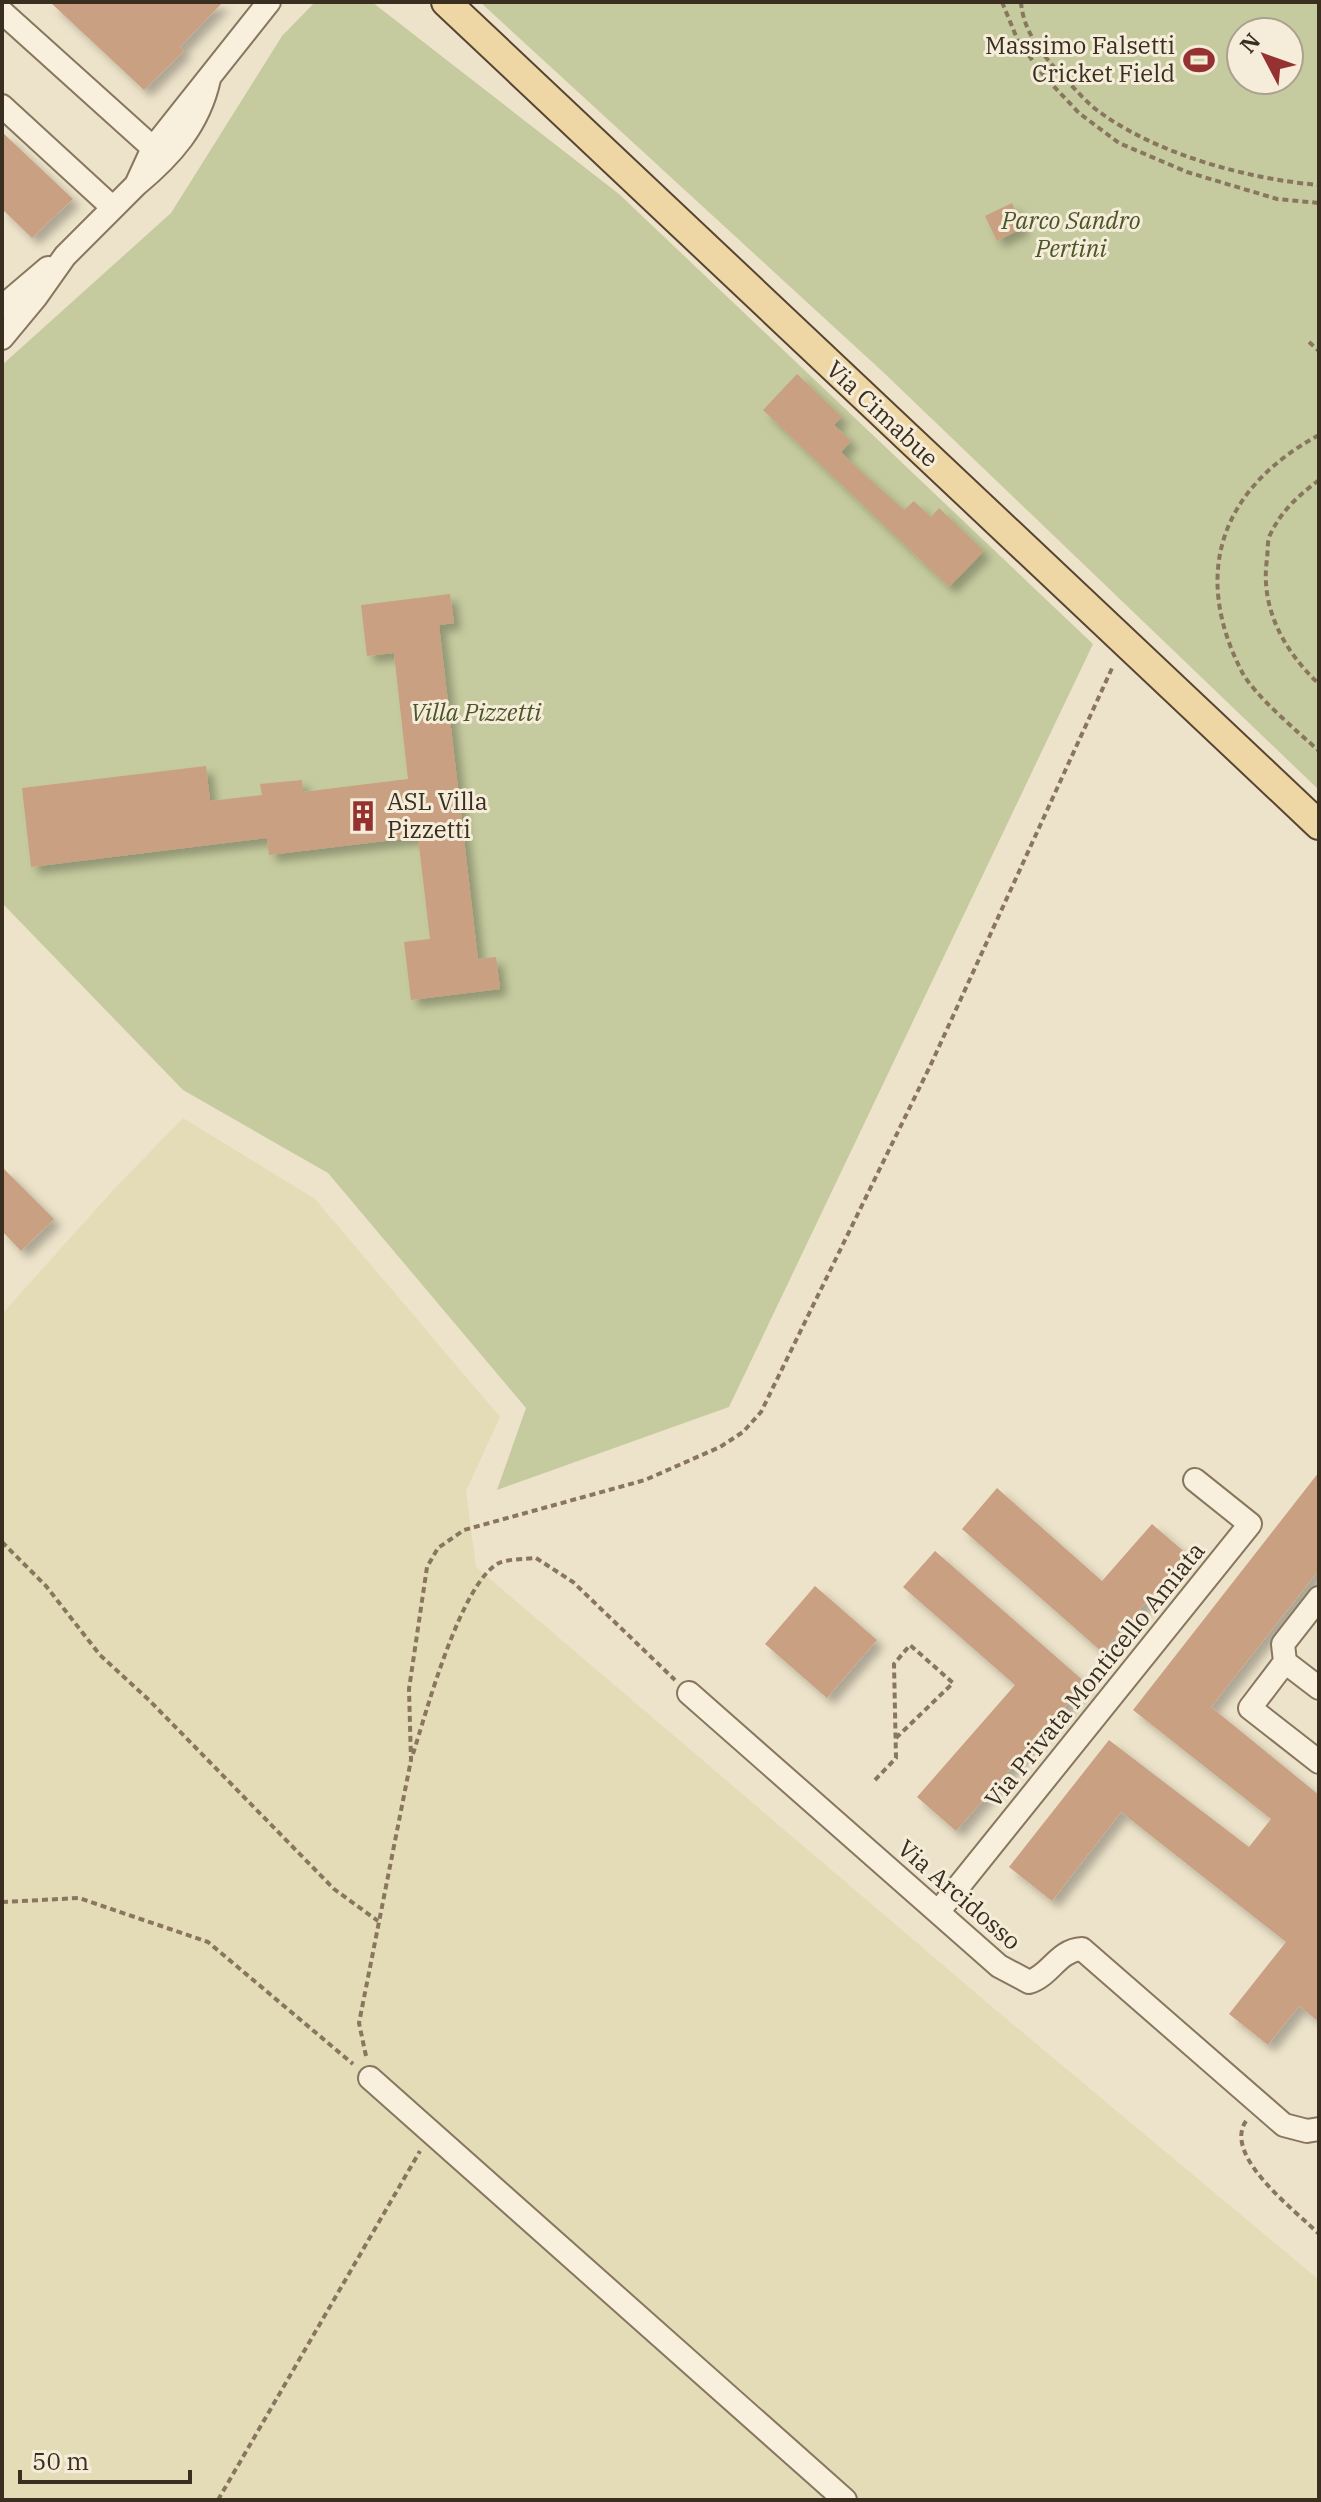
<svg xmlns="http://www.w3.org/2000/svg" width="1321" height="2502" viewBox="0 0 1321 2502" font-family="'IBM Plex Serif',serif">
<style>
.farmland{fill:#e3dcb7}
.green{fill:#c5cb9e;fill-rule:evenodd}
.building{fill:#c9a081;filter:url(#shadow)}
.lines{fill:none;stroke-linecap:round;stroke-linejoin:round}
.minor-casing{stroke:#89765f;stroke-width:26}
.major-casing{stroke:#584432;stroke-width:32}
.path{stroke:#89765f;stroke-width:4;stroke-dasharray:6 4;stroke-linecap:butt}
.minor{stroke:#f8f0dd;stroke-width:22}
.major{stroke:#eed7a4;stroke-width:28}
.labels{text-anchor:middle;stroke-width:6;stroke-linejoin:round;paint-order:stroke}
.poi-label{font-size:24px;fill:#3a2e21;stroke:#f5edd9;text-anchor:end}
.park-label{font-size:24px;font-style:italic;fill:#4a5629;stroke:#f5edd9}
.street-label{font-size:24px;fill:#3a2e21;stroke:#f5edd9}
</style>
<defs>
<filter id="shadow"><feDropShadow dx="7" dy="7" stdDeviation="4" flood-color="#0004"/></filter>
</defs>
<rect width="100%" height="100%" fill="#ede3ca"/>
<!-- farmland -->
<path class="farmland" d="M183,1118L315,1199L500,1417L466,1491L476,1567L984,2000L1319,2280V2500H2V1314L115,1188Z"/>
<!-- green -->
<path class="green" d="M315,2H372L619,194L1093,644L729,1407L497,1490L526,1408L328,1173L183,1090L2,903V365L171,213L282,36Z
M480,2H1319V790L883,372ZM1241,32H1289V80H1241Z"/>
<!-- building -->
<path class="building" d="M50,2H223L180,47L184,51L144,90Z
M2,132L73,199L32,238L2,209Z
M1012,203L1023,228L997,241L985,216Z
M797,374L842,417L834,425L851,441L841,452L856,467L904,510L914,501L931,517L939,508L984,551L949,587L763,410Z
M450,594L454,623L439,625L478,959L496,957L500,989L411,1000L404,942L430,939L418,837L269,855L267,838L31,867L22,788L206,766L210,801L262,795L260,784L302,780L303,792L408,779L394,653L367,656L361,605Z
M2,1167L54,1219L21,1251L2,1231Z
M1319,1472V1570L1211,1707L1319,1795V2022L1299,2006L1268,2045L1229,2014L1286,1942L1121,1812L1052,1901L1009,1867L1109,1740L1249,1847L1271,1819L1133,1710Z
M997,1488L1102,1581L1152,1524L1188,1555L1102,1652L962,1529Z
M935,1551L1086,1683L956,1831L917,1797L1015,1685L903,1587Z
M815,1586L877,1640L827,1698L765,1644Z"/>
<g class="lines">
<defs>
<path id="minor" d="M2,12L153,148
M209,79C199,125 171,156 136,185L153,148L269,2
M2,106L112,207
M2,307L48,268
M2,338L36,297L65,256L136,185
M1285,1662L1283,1644L1319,1598
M1319,1688L1285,1662L1250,1708L1319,1762
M689,1693L999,1966L1029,1982C1050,1976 1058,1950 1082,1949L1284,2125L1307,2131L1319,2129
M938,1912L1250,1524L1195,1480
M370,2078L845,2500"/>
<path id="major" d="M446,2L1319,825"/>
</defs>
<!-- minor casing -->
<use href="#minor" class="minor-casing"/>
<!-- major casing -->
<use href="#major" class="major-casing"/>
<!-- path -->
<path class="path" d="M1002,2L1018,41L1044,76L1079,113L1119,143L1187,172L1277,199L1319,203
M1021,2C1023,31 1042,54 1061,75C1074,87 1086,103 1101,113C1159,155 1248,179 1319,185
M1309,342L1319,351
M1319,435C1223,487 1190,571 1242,672C1254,695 1298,732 1319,751
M1319,480C1299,495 1281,511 1270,535C1267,541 1268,551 1267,559C1260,608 1284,651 1319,684
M2,1542L46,1586L100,1655L149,1700L334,1889L378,1921
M413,1754C426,1713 461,1582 499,1563C508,1559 525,1559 536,1558L573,1582L675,1680
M875,1780L896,1758L894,1664L910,1645L953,1683L896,1738
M2,1902L79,1898L208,1942L353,2064
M366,2056L359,2023L411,1760L409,1689L427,1567L438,1548L464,1530L645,1480L720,1447L743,1432L761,1412L932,1062L1113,666
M1246,2121C1222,2156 1296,2211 1319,2234
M218,2500L420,2151"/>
<!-- minor -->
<use href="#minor" class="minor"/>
<!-- major -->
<use href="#major" class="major"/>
</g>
<!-- icons -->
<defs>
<symbol id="stadium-bare" viewBox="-9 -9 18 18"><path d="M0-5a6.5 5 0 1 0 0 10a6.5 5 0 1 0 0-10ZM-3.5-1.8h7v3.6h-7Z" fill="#963131" stroke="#f5edd9" stroke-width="2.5" paint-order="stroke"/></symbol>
<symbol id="building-bare" viewBox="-9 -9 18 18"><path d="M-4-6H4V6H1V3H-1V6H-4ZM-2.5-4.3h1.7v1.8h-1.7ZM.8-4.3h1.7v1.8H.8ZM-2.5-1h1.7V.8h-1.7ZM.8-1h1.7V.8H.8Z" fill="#963131" stroke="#f5edd9" stroke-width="2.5" paint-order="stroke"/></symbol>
</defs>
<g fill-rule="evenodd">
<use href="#stadium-bare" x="1177" y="38" width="44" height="44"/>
<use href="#building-bare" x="341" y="794" width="44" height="44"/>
</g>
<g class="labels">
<!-- poi labels -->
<g class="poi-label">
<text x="1175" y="54">Massimo Falsetti<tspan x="1175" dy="28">Cricket Field</tspan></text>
<text x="387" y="810" text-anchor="start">ASL Villa<tspan x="387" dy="28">Pizzetti</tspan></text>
</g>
<!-- park labels -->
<g class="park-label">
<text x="1071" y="229">Parco Sandro<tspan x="1071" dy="28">Pertini</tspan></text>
<text x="476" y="721">Villa Pizzetti</text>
</g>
<!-- street labels -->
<g class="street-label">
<text transform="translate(882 414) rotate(43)" y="8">Via Cimabue</text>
<text transform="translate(1095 1675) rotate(-51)" y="8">Via Privata Monticello Amiata</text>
<text transform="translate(959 1895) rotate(41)" y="8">Via Arcidosso</text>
</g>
</g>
<!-- border -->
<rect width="1321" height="2502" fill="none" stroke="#3a2e21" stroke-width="8"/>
<!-- north arrow -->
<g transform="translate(1265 56) rotate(311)"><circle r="38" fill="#f5edd9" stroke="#aaa18f" stroke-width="2"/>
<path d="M0-6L14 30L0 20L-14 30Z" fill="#963131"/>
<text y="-12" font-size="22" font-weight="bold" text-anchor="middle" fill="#3a2e21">N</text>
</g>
<!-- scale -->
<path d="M20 2470v12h170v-12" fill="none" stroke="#3a2e21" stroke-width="4"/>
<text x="32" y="2470" font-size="24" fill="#3a2e21" stroke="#f5edd9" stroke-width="6" paint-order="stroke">50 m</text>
</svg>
